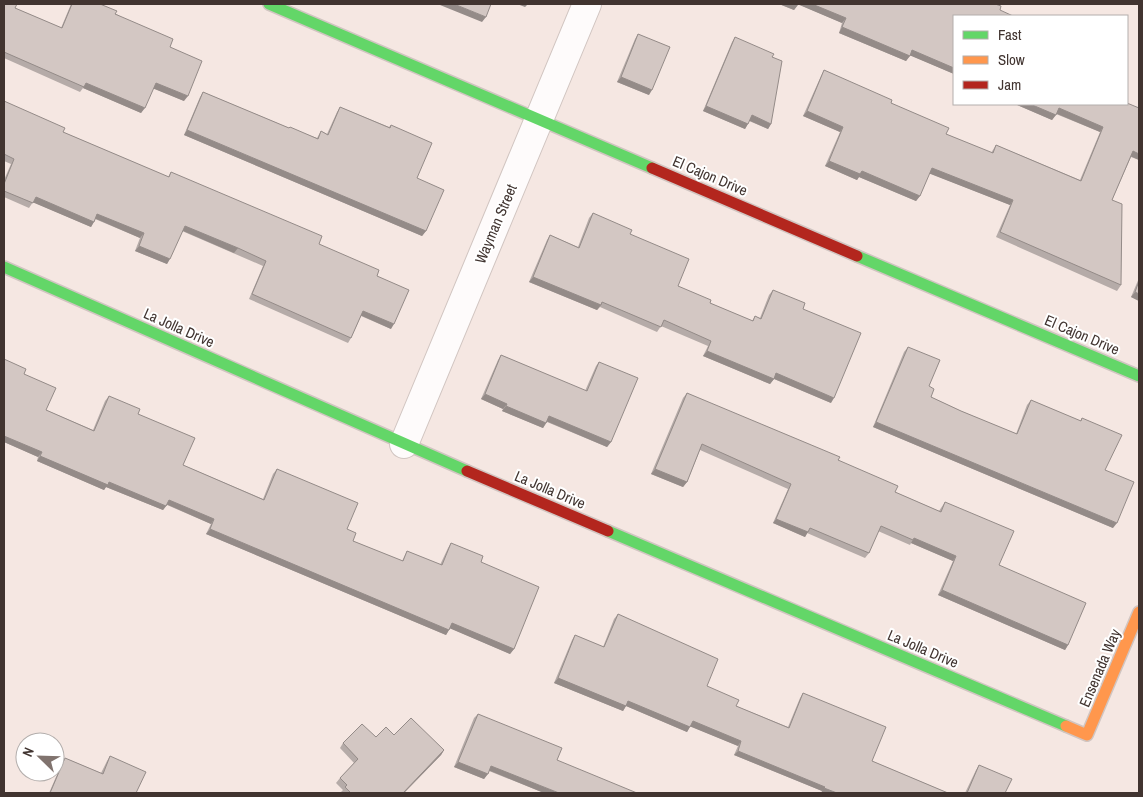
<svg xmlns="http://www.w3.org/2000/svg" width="1143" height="797" viewBox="0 0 1143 797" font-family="'Archivo Narrow',sans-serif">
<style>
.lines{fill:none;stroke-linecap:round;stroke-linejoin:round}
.street-casing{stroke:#d1c5c1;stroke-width:30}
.fast-casing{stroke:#d1c5c1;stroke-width:14}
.slow-casing{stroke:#d1c5c1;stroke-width:14}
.jam-casing{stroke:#d1c5c1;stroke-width:14}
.street{stroke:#fefbfb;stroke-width:28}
.fast{stroke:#63d668;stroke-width:11}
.slow{stroke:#ff974d;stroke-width:11}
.jam{stroke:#b3261e;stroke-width:11}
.wall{fill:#b5aba8}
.shaded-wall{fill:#948b88}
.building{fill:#d3c7c3;stroke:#948b88}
.labels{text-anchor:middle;stroke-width:4;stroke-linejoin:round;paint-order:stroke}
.street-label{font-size:15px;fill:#413430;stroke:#fff}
</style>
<rect width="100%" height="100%" fill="#f5e7e2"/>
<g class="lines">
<defs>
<path id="street" d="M404,444L587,4"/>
<path id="fast" d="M269,4L652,168
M857,256L1139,376
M4,267L467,471
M608,531L1066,726"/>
<path id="slow" d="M1066,726L1087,735L1139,612"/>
<path id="jam" d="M652,168L857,256
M467,471L608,531"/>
</defs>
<!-- street casing -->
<use href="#street" class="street-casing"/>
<!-- fast casing -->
<use href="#fast" class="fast-casing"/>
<!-- slow casing -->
<use href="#slow" class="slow-casing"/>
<!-- jam casing -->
<use href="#jam" class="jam-casing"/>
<!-- street -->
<use href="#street" class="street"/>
<!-- fast -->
<use href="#fast" class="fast"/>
<!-- slow -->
<use href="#slow" class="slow"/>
<!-- jam -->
<use href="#jam" class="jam"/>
</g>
<!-- wall -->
<path class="wall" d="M4,4L15,8L61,28L71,4H100L170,47L184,101L153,88L141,113L83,88L80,92L4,58Z
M779,4H995L954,74L910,55L906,61L839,33L842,23L798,4L794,10Z
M638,34L649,95L617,82L635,39Z
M735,37L772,57L771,124L768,129L749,121L745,129L703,111L732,42Z
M824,70L891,103L946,134L991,153L996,145L1080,180L1100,132L1056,114L1052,120L1015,104H1127L1139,160L1131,157L1112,200L1121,285L1117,291L996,237L1010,205L929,173L920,196L916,201L859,177L857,180L825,166L840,132L803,116L821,76Z
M203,92L289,128L317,138L321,131L327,134L337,112L340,107L389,127L391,125L417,178L426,231L422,236L184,135L200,97Z
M4,101L63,132L168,177L171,172L319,244L377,276L391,329L361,316L351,338L348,343L249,299L263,266L182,231L167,264L135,251L140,238L95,219L91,227L33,202L29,208L4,197V180L11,164L4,161Z
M593,213L630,234L678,286L710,303L752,321L755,316L760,318L769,295L773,290L803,309L831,403L774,379L770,384L703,356L708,346L661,326L657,332L600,307L597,310L529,282L547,240L550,235L578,247L589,218Z
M1139,278V301L1131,297Z
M908,347L929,386L931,397L961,411L1016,434L1027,405L1031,400L1080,421L1082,418L1105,470L1113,528L873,427L904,352Z
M501,355L585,391L596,366L599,362L611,442L607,447L547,422L543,428L502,411L503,409L481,399L498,360Z
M4,359L24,374L46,410L93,430L105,401L109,396L138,414L183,465L263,499L273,474L277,469L347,529L353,541L402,561L407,551L440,565L448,548L451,543L481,562L514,649L510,654L450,628L446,635L206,534L211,524L167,505L163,510L106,487L104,490L37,461L38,457L4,442Z
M687,393L838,460L895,492L939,511L945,502L1068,645L1065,650L938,595L953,561L911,543L910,545L878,531L869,553L865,558L807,533L805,537L773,523L788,489L700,450L687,482L683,487L651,474L683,398Z
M618,614L707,686L736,706L788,727L800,698L803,693L872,761L948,793H821L822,791L734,755L738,746L690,726L687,732L626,706L623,711L554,683L572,640L575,635L603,647L614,619Z
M478,714L544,793L489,771L484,779L454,767L474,718Z
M394,735L444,750L441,755L404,793H343L341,792L343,790L336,783L340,778L354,763L340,748L343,743L376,737Z
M110,756L136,793H49L62,763L65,758L101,773L107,761Z
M979,765L1005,793H965L976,770Z"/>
<!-- shaded-wall -->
<path class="shaded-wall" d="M441,4H454L486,17L482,22L440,5Z
M517,4H528L525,7Z
M779,4H795L798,5L794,10Z
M797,4H812L846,18L842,23Z
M842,27L910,56L906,61L839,33Z
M912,50L954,68V74L909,55Z
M621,77L652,90L649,95L617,82Z
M86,83L145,108L141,113L83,88Z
M156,83L188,96L184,101L152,88Z
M1015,104H1030L1056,115L1052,120Z
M706,106L748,124L745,129L703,111Z
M1059,108L1103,127L1100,132L1055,113Z
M807,111L843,127L840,132L803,116Z
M752,115L771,124L768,129L748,120Z
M187,130L426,231L422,236L184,135Z
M1133,151L1139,154V160L1130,156Z
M829,161L862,171L920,196L916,201L859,177L857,180L825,166Z
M932,168L1013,200L1010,205L928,173Z
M36,197L94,222L91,227L32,202Z
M97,214L144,233L140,238L94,218Z
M185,226L238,248L234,253L181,230Z
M139,246L170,259L167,264L135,251Z
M533,277L601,305L597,310L529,282Z
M1135,292L1139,294V301L1131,297Z
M363,311L394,324L391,329L360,315Z
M707,351L774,379L770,384L703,356Z
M776,373L834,398L831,403L772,378Z
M485,394L507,404L503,409L481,399Z
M506,406L546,423L543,428L502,411Z
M549,416L611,442L607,447L546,421Z
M876,422L1117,523L1113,528L873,427Z
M4,436L42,452L38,457L4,442Z
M40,456L109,482L166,506L163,510L106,487L104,490L37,461Z
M655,469L687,482L683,487L651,474Z
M169,500L214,519L211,524L166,504Z
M776,519L808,532L805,537L773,523Z
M210,529L449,630L446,635L206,534Z
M914,538L956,556L953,561L911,543Z
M942,590L1068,645L1065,650L938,595Z
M452,623L514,649L510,654L449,628Z
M558,678L628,701L690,727L687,732L626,706L623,711L554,683Z
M693,721L741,741L738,746L689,726Z
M444,750L441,755L404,793H403Z
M738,751L825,787L822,791L734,755Z
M458,762L488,774L484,779L454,767Z
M491,766L559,793H544L488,770Z
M824,788L837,793H821Z"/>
<!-- building -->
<path class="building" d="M4,4H17L15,8L62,28L72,4H100L117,11L115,14L173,39L170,47L202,61L188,96L156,83L145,108L86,83L84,87L4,52Z
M454,4H491L486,17Z
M812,4H995L1001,6L1000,10L1013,16H954V68L912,50L910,56L842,27L846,18Z
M638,34L670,47L652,90L621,77Z
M735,37L774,54L772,57L782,61L771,124L752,115L748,124L706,106Z
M824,70L892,100L891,103L949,128L946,134L993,153L996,145L1081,181L1103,127L1059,108L1056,115L1030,104H1127V103L1139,108V154L1133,151L1112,200L1122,204L1121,285L1000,232L1013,200L932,168L920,196L862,171L860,174L829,161L843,127L807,111Z
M203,92L289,128L290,127L318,139L321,131L328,135L340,107L390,128L391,125L432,143L417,178L444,190L426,231L187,130Z
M4,101L65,128L63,132L169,177L171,172L322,236L319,244L379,270L377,276L409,290L394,324L363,311L351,338L252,294L266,261L238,248L185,226L170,259L139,246L144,233L97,214L94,222L36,197L33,203L4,191V184L14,159L4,154Z
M593,213L632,230L630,234L689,259L678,286L711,300L710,303L753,321L755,316L761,319L773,290L805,303L803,309L861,333L834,398L776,373L774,379L707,351L711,341L664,320L661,327L602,302L601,305L533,277L550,235L579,248Z
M1139,281V294L1135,292Z
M908,347L940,360L929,386L934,389L931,397L961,411L1017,434L1031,400L1081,421L1082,418L1122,435L1105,470L1134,482L1117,523L876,422Z
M501,355L587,391L599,362L638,378L611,442L549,416L546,423L506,406L507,404L485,394Z
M4,359L26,369L24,374L56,388L46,410L94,431L109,396L140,409L138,414L195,438L183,465L264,500L277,469L358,503L347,529L356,533L353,541L403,561L407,551L442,565L451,543L483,556L481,562L539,587L514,649L452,623L449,630L210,529L214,519L169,500L166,506L109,482L108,485L40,456L42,452L4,436Z
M687,393L840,457L838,460L898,486L895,492L941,512L945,502L1014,531L999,565L1086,603L1068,645L942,590L956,556L914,538L913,540L881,526L869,553L810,528L808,532L776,519L791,484L702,444L687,482L655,469Z
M618,614L718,659L707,686L739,700L736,706L789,728L803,693L886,727L872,761L948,793H837L824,788L825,787L738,751L741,741L693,721L690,727L628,701L626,706L558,678L575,635L604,647Z
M478,714L562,748L557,760L637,793H559L491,766L488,774L458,762Z
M411,718L444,750L403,793H351L345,787L347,785L340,778L358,759L343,743L362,724L376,737L386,727L394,735Z
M110,756L146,772L136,793H50L65,758L103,774Z
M979,765L1012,779L1005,793H967Z"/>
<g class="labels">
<!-- street labels -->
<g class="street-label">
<text transform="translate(710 176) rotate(23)" y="5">El Cajon Drive</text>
<text transform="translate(496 224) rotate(-67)" y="5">Wayman Street</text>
<text transform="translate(179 328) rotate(24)" y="5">La Jolla Drive</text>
<text transform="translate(1082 335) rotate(23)" y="5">El Cajon Drive</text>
<text transform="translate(550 490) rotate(23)" y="5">La Jolla Drive</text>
<text transform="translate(923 649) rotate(23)" y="5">La Jolla Drive</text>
<text transform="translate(1100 668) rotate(-67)" y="5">Ensenada Way</text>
</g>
</g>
<!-- border -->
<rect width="1143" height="797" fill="none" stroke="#413430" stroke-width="10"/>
<!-- legend -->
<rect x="953" y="15" width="175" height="90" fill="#ffffff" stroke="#b3aeac"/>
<rect x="963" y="31" width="25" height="8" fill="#63d668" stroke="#b3aeac"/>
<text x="998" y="40" font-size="15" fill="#413430">Fast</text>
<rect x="963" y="56" width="25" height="8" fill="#ff974d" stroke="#b3aeac"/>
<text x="998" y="65" font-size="15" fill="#413430">Slow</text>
<rect x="963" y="81" width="25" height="8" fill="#b3261e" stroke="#b3aeac"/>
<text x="998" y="90" font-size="15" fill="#413430">Jam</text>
<!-- north arrow -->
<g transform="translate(40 757) rotate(293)"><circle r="24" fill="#ffffff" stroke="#b3aeac"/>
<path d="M0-4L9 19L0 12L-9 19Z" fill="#80736e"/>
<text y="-8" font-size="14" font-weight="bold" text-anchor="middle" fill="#413430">N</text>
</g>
</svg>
